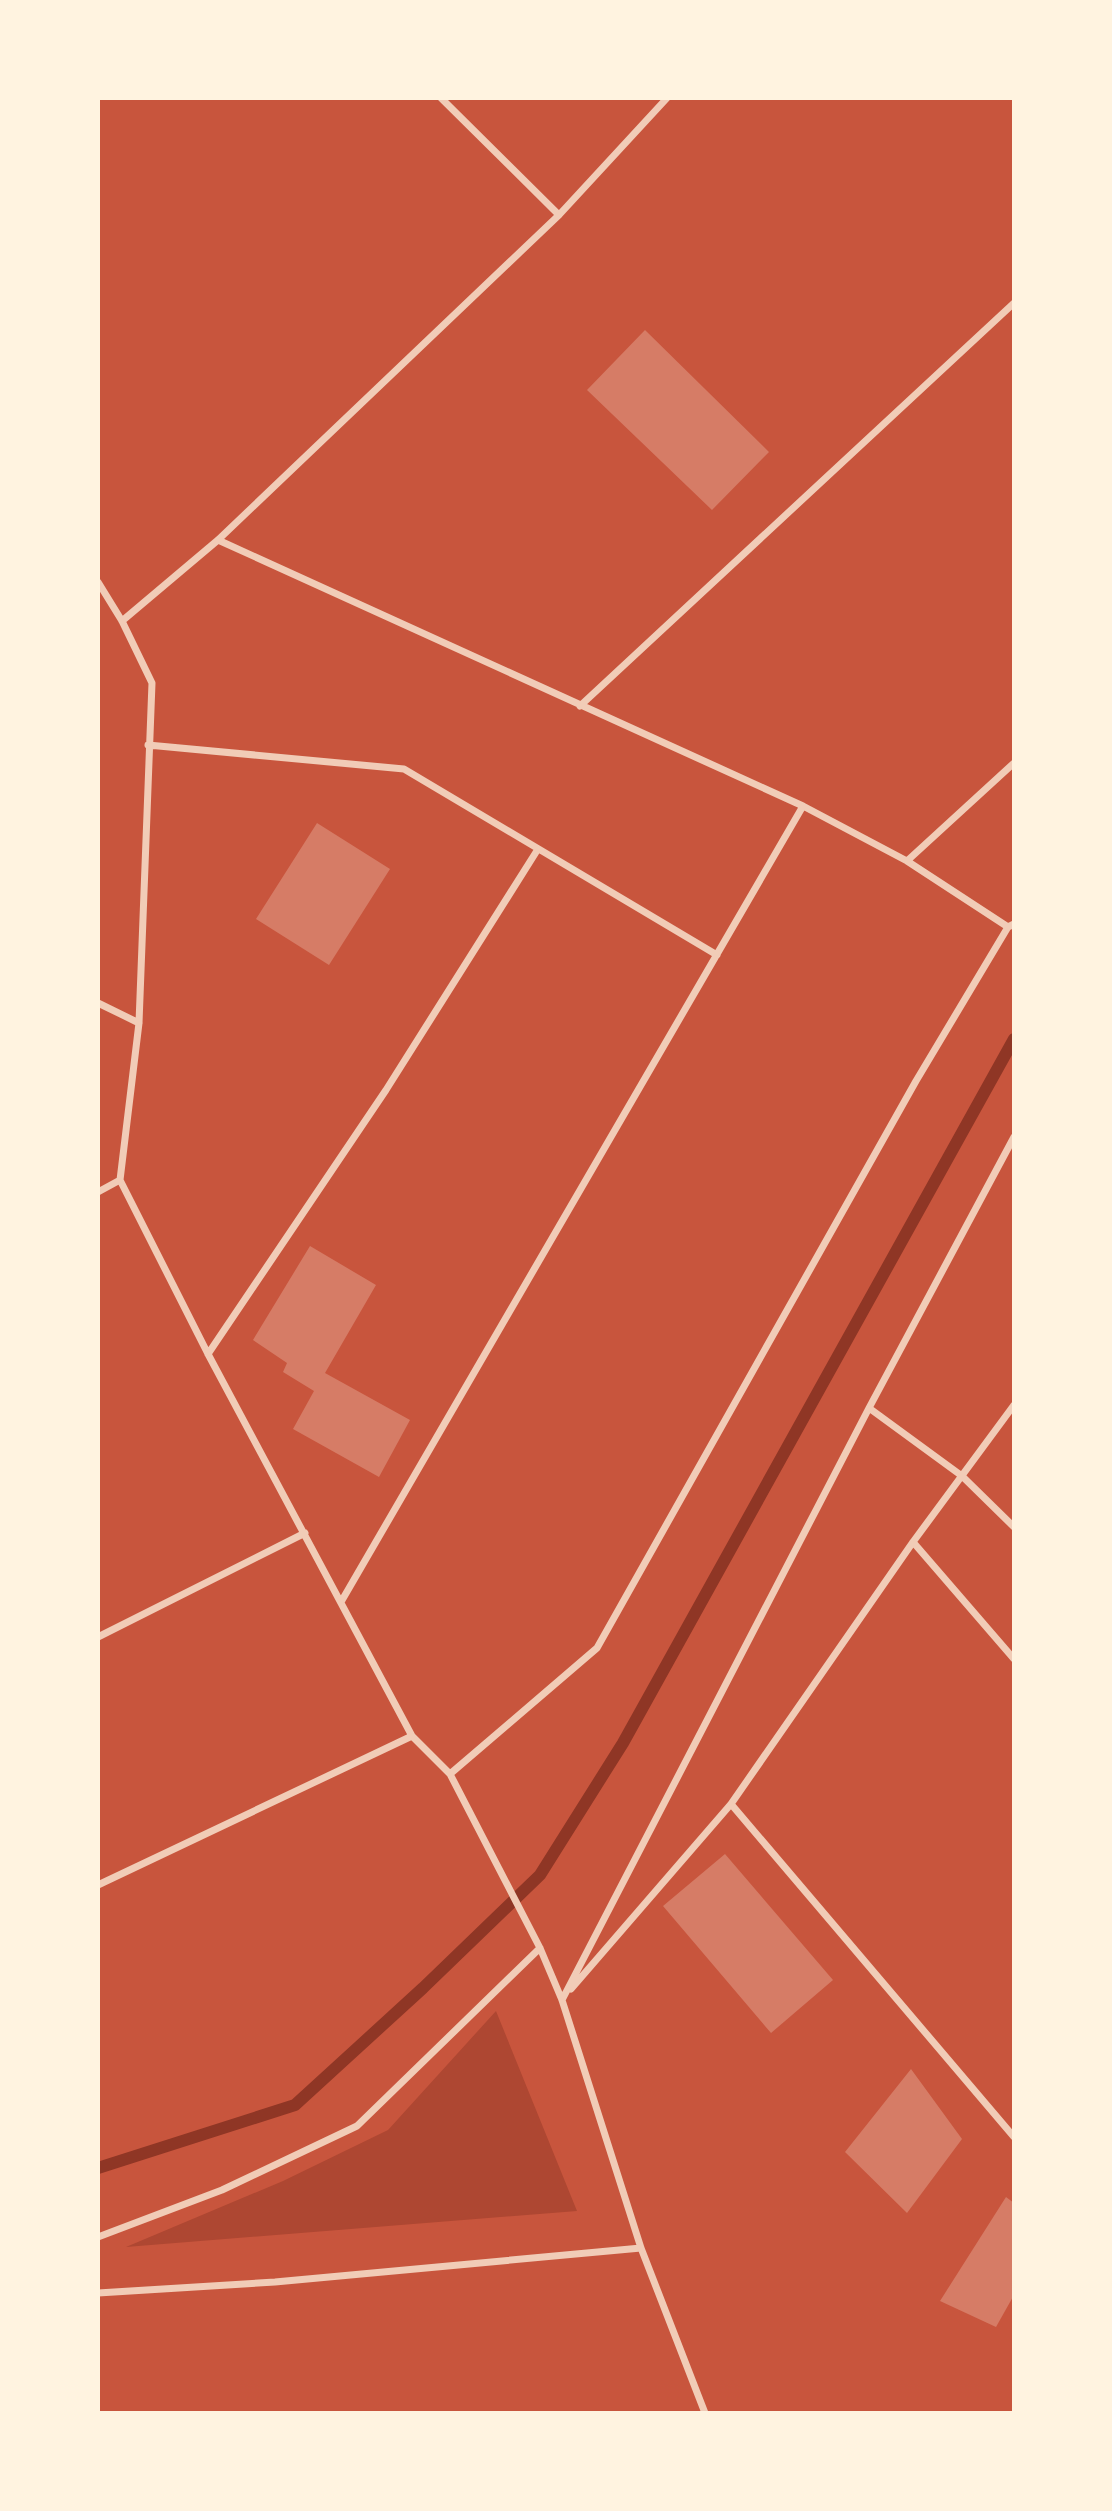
<svg xmlns="http://www.w3.org/2000/svg" width="1112" height="2511" viewBox="0 0 1112 2511" font-family="Figtree,sans-serif">
<style>
.green{fill:#ae4732}
.lines{fill:none;stroke-linecap:round;stroke-linejoin:round}
.stream{stroke:#8f3625;stroke-width:12}
.building{fill:#d67c66}
.minor{stroke:#f1ccb7;stroke-width:7}
</style>
<rect width="100%" height="100%" fill="#c8553d"/>
<!-- green -->
<path class="green" d="M496,2011L577,2211L126,2247L283,2181L388,2130Z"/>
<g class="lines">
<!-- stream -->
<path class="stream" d="M98,2168L295,2105L423,1988L540,1875L623,1743L1014,1039"/>
</g>
<!-- building -->
<path class="building" d="M645,330L769,452L712,510L587,390Z
M317,823L390,869L329,965L256,919Z
M310,1246L376,1285L325,1373L410,1420L379,1477L293,1429L314,1391L283,1372L287,1363L253,1340Z
M725,1854L833,1980L771,2033L663,1906Z
M911,2069L962,2139L907,2213L845,2152Z
M1006,2197L1014,2203V2295L996,2327L940,2301Z"/>
<g class="lines">
<!-- minor -->
<path class="minor" d="M441,98L559,215
M218,540L803,806L907,861L1008,927
M98,582L122,621L152,683L139,1023L120,1180L208,1354L412,1736L450,1774L540,1948L562,2000L641,2248L705,2413
M122,621L218,540L559,215L667,98
M580,706L1014,303
M148,745L404,769L717,955
M907,861L1014,763
M98,1003L139,1023
M98,1192L120,1180
M208,1354L386,1090L538,849
M869,1408L962,1476L1014,1527
M913,1542L1014,1659
M341,1602L803,806
M98,1637L305,1533
M450,1774L597,1648L916,1081L1008,927L1014,924
M731,1804L1014,2137
M98,1885L412,1736
M571,1989L731,1804L913,1542L1014,1405
M562,2000L869,1408L1014,1137
M98,2237L222,2190L357,2126L540,1948
M98,2293L275,2282L641,2248"/>
</g>
<!-- border -->
<rect width="1112" height="2511" fill="none" stroke="#fff3e0" stroke-width="200"/>
</svg>
